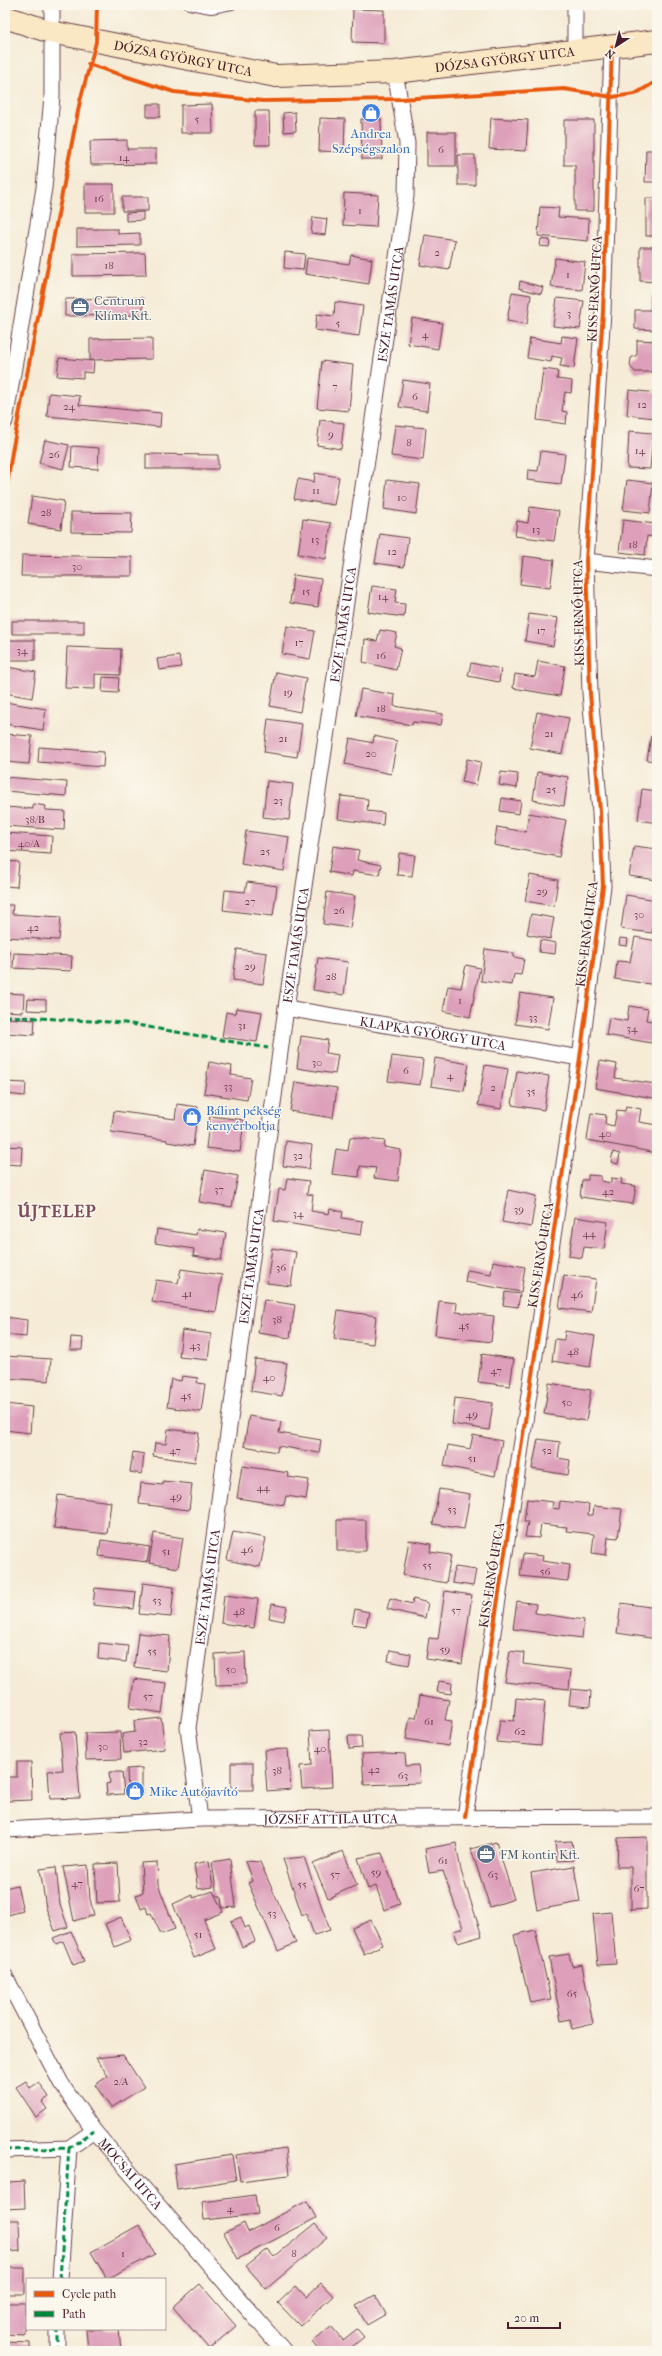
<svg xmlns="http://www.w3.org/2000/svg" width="662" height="2356" viewBox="0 0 662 2356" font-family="'IM FELL French Canon',serif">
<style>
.building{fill:#dd9fb9}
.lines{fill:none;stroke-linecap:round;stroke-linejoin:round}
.lane-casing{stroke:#643e45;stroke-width:10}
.street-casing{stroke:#643e45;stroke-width:17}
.secondary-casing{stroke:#643e45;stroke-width:24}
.lane{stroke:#fff;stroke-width:8}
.street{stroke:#fff;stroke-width:15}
.secondary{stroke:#fae7c3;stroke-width:22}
.quiet{stroke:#00873e;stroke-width:3;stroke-dasharray:6 3;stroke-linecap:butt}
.cycleway-casing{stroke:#fbf7ec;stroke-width:6}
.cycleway{stroke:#e8590c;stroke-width:4}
.labels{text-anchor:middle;stroke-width:3;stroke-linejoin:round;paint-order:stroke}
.number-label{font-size:11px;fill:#6f3f4e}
.street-label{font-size:13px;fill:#4a1f2b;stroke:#fbf7ec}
.shop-label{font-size:13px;fill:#366cbe;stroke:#fbf7ec;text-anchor:start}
.service-label{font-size:13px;fill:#4e5e75;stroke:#fbf7ec;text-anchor:start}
.district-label{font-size:17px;font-weight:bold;letter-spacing:1px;fill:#7d4c5d;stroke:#fbf7ec}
</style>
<rect width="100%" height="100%" fill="#fbf7ec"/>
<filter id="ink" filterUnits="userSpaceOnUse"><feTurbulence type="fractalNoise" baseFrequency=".025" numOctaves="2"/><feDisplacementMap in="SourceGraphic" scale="8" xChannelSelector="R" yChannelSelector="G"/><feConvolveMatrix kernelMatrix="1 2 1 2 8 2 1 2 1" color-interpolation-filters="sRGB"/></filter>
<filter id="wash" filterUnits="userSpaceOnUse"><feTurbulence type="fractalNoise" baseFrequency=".012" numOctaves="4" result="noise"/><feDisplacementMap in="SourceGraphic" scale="16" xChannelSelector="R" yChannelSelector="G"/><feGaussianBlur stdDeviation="0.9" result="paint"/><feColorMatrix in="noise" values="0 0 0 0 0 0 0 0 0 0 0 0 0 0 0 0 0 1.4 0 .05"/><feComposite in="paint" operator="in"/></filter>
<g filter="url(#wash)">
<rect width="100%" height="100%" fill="#f5ebd6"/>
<g id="blocks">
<!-- building -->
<path class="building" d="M353,9L384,10V43L352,42Z
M147,104H160V117H147Z
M212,104L213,133H181V105Z
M255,111H269L270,145H255Z
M295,112L296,131L284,132L283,113Z
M320,118L345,119L344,152L319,151Z
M491,118L528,120L526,151L489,149Z
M361,119H381L382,159H362Z
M564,120H594V211H575V165H564Z
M427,132H456V166H427Z
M127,140V149H156V164L91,165L90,141Z
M646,150H657V182H645Z
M458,155H475V185H458Z
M85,184H114V212H85Z
M344,193L378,195L376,227L343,225Z
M122,197H148V211H122Z
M646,198H657V236H646Z
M540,207L559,208L558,217L589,219L588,241L538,236Z
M143,212V220L126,221V213Z
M313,217L327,219L325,235L311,233Z
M77,229H118V234L140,233V245L77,246Z
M425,235L455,240L449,270L420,265Z
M541,239L550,240L549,247L540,246Z
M5,244H7L6,270H5Z
M640,247H657V282L640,281Z
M285,252L305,254L303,270L284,268Z
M145,253L146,275L73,276V254Z
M351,255L372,259L369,284L305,274L307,258L349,264Z
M555,258L585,262L582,290L551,287Z
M520,281L543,287L541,294L519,288Z
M512,292L531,295L527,324L507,321Z
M651,296H657V330L635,329V310H651Z
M143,298V315L65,316V299Z
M557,298L584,301L580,329L553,326Z
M335,302L363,306L359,336L315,330L317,314L334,316Z
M412,318L442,323L438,349L408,344Z
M562,336L578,338L574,368L560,366L562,358L552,356L551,362L527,358L530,338L561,343Z
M152,338V359L90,360V339Z
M637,340L657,341V372H635L630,366L631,358L637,355Z
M59,358L94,361L93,373L83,372V378L57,376Z
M322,361L353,365L349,411L317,408Z
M543,369L558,371L557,379L572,381L571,393L565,392L562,411L567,412L566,424L537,420Z
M403,380L430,384L427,411L399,407Z
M629,390L657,393L655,418L627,415Z
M49,393L80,396L79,405L161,413L160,427L47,416Z
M320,420L344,423L341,449L317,445Z
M395,425L426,428L423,460L391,456Z
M629,431L653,433L650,469L627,468Z
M45,440L69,445L63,469L39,463Z
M72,446L99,448L98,469L71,467Z
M541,451L565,454L561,484L527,480L528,470L538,471Z
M146,454L218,455V469H146Z
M315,473L339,477L334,505L294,499L298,479L314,482Z
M387,480L420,484L416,514L384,509Z
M627,480L653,483L650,513L623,510Z
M32,496L64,501L61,529L28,524Z
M530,507L559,511L554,541L515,536L517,521L528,523Z
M71,512L132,513L131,533L71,532Z
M303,519L331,523L326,559L298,554Z
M623,520L656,524L655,537L647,536L645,555L619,552Z
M380,534L408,538L404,567L375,563Z
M22,555L132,557V576H21Z
M523,556L554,560L550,588L520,584Z
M293,575L321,579L318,607L290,603Z
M372,586L397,589L395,603L405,604L404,617L368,612Z
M529,614L558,618L553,646L525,641Z
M12,621H84V634H12Z
M287,626L315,631L310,659L282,654Z
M380,630L397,633L394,646L401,648L396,670L363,662L365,639L377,641Z
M9,640H35V660H9Z
M67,647L121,649L120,675L95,674V689L65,688Z
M179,656L181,667L159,670L157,659Z
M538,661L565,666L560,696L513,688L515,674L535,677Z
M471,663L501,669L499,682L468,676Z
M7,667L36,672L32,698L5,693Z
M276,672L306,678L300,712L270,706Z
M103,677L119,678L118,693L102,692Z
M361,689L395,695L394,706L443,714L441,725L413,722L412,725L356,716Z
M5,702L46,709L43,730L5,724Z
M537,712L569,718L562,754L530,748Z
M268,719L302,724L297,757L264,752Z
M5,734L32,736L29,764L5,762Z
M374,736L397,741L391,774L345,764L350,738L373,743Z
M651,736L657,737V761L647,760Z
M39,747L104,752L103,767L38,762Z
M467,759L481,762L476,785L462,782Z
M501,772L518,774L517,788L499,785Z
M537,772L568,777L564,806L533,800Z
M5,777L67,782L66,796L5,791Z
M267,781L293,784L289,820L263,817Z
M642,789L657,791V823L638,820Z
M341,796L368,799L367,811L384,813L383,825L338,819Z
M502,798L521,801L519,814L500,811Z
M33,804L46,806L45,810L65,811L64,830L5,826V807L33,809Z
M529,813L566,820L559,857L494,845L497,827L526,832Z
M246,831L289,837L284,871L241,864Z
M5,833L52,836L51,854L5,851Z
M333,846L359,850L357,860L381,865L379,875L353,871L352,876L329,872Z
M634,846L657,849V880L629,876Z
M399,853L415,855L412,876L397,875Z
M5,861L19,862L17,887L5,886Z
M530,875L558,880L554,906L525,901Z
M247,882L277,886L273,916L223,910L225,890L245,892Z
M327,892L355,896L350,928L323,924Z
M626,895L657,900L652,933L621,929Z
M5,905H13L12,914L61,917L59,940L5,937Z
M531,914L554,918L550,939L527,934Z
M635,937L657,941V985L615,979L617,961L630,962Z
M620,938L628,939L627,946L619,945Z
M540,940L556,943L555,954L539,952Z
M237,949L267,953L263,984L233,980Z
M485,949L514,953V957L524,959L521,975L514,974L512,985L481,981Z
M5,950L9,951L8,969L5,968Z
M14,953L72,956L71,971L13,968Z
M318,958L348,962L344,995L313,990Z
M466,965L480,968L470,1017L443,1011L448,986L461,988Z
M5,993L24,994L23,1012L5,1011Z
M520,993L553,998L548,1029L515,1024Z
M28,999L46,1000V1011L27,1010Z
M629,1006L648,1009L646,1020L657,1022V1044L606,1035L609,1018L627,1021Z
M236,1008L262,1012L257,1042L222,1037L226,1012L235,1014Z
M5,1018L35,1020L34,1035L5,1033Z
M301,1036L328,1040L326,1053L338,1055L335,1074L297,1068Z
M392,1056L423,1060L420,1085L388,1081Z
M435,1058L469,1064L464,1091L431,1086Z
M600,1061L617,1064L615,1078L656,1084L654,1098L595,1088Z
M209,1062L232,1066L231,1075L251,1078L247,1100L204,1093Z
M485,1065L508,1069L501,1109L478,1105Z
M517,1071L549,1076L544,1110L512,1105Z
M5,1082L26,1083L25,1096L5,1094Z
M295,1082L337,1088L333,1118L290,1111Z
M177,1104L198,1107L193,1146L167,1142V1140L111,1132L114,1111L175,1119Z
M626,1106L641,1109L639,1122L657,1125L655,1137H657V1153L587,1140L591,1113L606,1115L605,1124L614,1126L617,1110L625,1111Z
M210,1116L244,1120L240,1152L206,1148Z
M350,1137L385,1141L384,1147L401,1150L398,1181L374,1178L376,1168L360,1166L359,1177L332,1174L336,1149L348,1151Z
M286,1141L312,1145L309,1169L283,1166Z
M5,1146L22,1147L21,1165L5,1164Z
M613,1152L620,1154L618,1164L611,1162Z
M205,1170L238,1176L232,1207L199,1202Z
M588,1175L601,1176V1181L611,1183V1178L622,1179L621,1184L636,1186L633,1204L580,1197L582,1180H588Z
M287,1178L309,1181L307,1194L313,1195L311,1211L329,1214L330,1209L343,1212L342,1218L363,1221L361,1235L274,1221L279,1189L285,1190Z
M508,1190L536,1196L531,1227L502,1222Z
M575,1217L608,1222L604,1249L584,1247L582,1258L569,1256Z
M157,1229L196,1235L197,1229L226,1233L221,1260L193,1256L194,1249L155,1243Z
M272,1248L296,1252L291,1286L267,1283Z
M493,1261L525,1267L521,1292L465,1282L467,1270L491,1274Z
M181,1269L222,1275L216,1312L152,1302L156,1280L178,1283Z
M564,1275L596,1279L591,1312L559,1308Z
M505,1292L520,1294L518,1307L503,1305Z
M264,1300L295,1305L290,1338L258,1333Z
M439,1301L457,1303L456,1312L494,1316L491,1342L435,1335Z
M338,1310L376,1316L373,1344L334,1339Z
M5,1317L27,1320L26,1337L5,1335Z
M182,1330L211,1334L208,1360L179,1357Z
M565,1331L595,1336L590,1367L552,1361L555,1339L564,1340Z
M71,1337L83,1338L82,1350H70Z
M482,1354L514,1359L510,1386L478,1382Z
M5,1356L51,1359L49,1381L5,1378Z
M255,1359L287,1363L282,1396L251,1391Z
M182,1376L198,1378L197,1383L205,1384L201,1412L167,1407L171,1379L181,1381Z
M549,1383L591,1390L586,1421L544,1414Z
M455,1398L493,1403L489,1430L452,1424Z
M5,1404L32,1407L30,1433L5,1430Z
M249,1416L281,1422L279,1433L321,1440L319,1453L278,1446L277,1452L244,1446Z
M168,1429L199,1433L195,1462L153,1456L155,1443L166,1444Z
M473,1435L502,1441L495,1476L444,1466L448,1445L470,1449Z
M538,1439L560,1442L558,1458L570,1460L568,1475L532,1469Z
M133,1452L144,1454L142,1474L130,1472Z
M242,1466L289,1473L288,1477L309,1480L306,1499L286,1496L284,1505L237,1498Z
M163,1481L192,1484L189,1510L139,1504L141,1483L163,1485Z
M439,1489L470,1494L464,1529L433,1524Z
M58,1495L111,1502L107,1534L54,1528Z
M527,1499L553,1502L552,1508L559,1509L560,1501L589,1504L588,1515H593L594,1506L622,1509L618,1538L608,1537L606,1555L592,1553L594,1534L566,1531L567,1527L541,1524L539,1538L525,1537L528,1522H524Z
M337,1520H366V1551H337Z
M233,1532L266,1538L260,1567L227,1560Z
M154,1533L183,1538L178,1568L149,1563Z
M101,1540L150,1547L147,1562L99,1556Z
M409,1540L431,1544L430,1552L451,1555L446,1583L403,1575Z
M523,1554L543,1556L542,1561L570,1565L568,1581L520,1576Z
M455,1567L476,1570L473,1586L452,1583Z
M143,1583L174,1587L171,1617L139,1614Z
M95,1588L136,1592L134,1609L93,1605Z
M445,1591L472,1595L462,1664L426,1659L429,1638L438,1639Z
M224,1595L258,1599L254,1628L221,1623Z
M390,1598L412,1604L413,1599L428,1603L425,1618L387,1609Z
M517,1601L536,1604L535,1613L584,1620L582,1638L513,1629Z
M621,1603L657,1608V1639L617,1633Z
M272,1604L287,1607L284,1621L269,1618Z
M355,1609L369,1612L366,1626L352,1624Z
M138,1633L170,1636L167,1671L134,1667Z
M99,1643L128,1646L126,1662L98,1659Z
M390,1650L411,1654L409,1665L388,1661Z
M510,1651L524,1653L523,1664L571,1670L569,1689L505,1682Z
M245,1652L246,1684L216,1685L215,1654Z
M134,1679L166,1683L162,1713L130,1708Z
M439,1681L452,1683L451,1694L437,1692Z
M571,1689L591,1691L590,1707L569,1705Z
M420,1695L449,1700L445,1720L452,1721L448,1746L406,1739L410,1717L416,1718Z
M516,1698L545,1701L541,1746L497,1742L500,1720L514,1721Z
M161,1718L165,1749L124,1753L122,1734L135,1732L134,1721Z
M329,1730L332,1787L302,1789L300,1766L312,1765L310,1731Z
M75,1732L80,1798L50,1799L48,1771L63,1770L60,1733Z
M120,1732L121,1759L86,1760L85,1733Z
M348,1736H361L362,1748L349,1749Z
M288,1749L291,1789L267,1791L264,1750Z
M385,1753L405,1754L406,1766L418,1765L420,1783L364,1785L362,1754Z
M17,1762H31L32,1800L6,1801V1777H17Z
M231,1763H253V1790H231Z
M142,1768V1794H128L127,1769Z
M109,1772H122L124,1794L107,1795L106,1784L110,1783Z
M647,1837V1909L631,1910V1867H617L618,1838Z
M572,1841L574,1860L557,1861L555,1842Z
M496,1842L514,1899L490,1907L471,1849Z
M456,1843L461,1871L482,1936L458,1943L454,1931L463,1928L443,1871L429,1873L425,1849Z
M343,1851L357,1885L328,1898L313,1864Z
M382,1853L400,1904L384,1910L376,1886L368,1889L358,1858Z
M304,1857L330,1930L314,1935L306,1913L302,1915L283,1859Z
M230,1859L236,1907L222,1908L221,1896H217L212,1862Z
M209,1861L213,1887L198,1889L194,1864Z
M246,1861L260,1862L296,1943L278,1951L248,1883L253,1881Z
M157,1862L158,1884L175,1929L161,1934L151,1913L148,1914L146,1907L141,1909L136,1895L143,1892L141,1863Z
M118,1863L120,1902L97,1903L95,1864Z
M88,1865L90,1899L94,1915L74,1921L63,1867Z
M574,1866L580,1902L537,1910L531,1873Z
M56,1867L60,1905L68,1927L55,1931L46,1908L40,1869Z
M17,1885L23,1911L8,1915L5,1888Z
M213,1891L223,1912L204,1920L216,1949L194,1958L173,1904L193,1895V1898Z
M611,1912L616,1964L598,1965L593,1914Z
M121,1917L131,1940L115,1947L105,1924Z
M241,1917L245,1928L249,1926L255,1941L242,1947L231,1921Z
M371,1920L383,1945L364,1954L352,1928Z
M535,1930L551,1999L530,2003L514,1935Z
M71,1931L84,1961L73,1965L63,1941L56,1944L53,1938Z
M569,1954L572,1966L582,1964L593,2024L572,2029L570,2019L561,2021L549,1957Z
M123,2055L144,2087L111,2108L95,2085L108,2076L96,2058Z
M26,2081L30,2088L39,2082L49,2097L42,2102L47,2109L36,2117L16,2087Z
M286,2148L289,2175L240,2181L236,2155Z
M232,2155L236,2180L177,2189L174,2164Z
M5,2178H8V2182L24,2181L25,2208L5,2209Z
M255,2195L258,2214L204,2220L202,2202Z
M307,2201L316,2218L238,2259L224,2233L244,2223L248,2232Z
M5,2220H19L20,2251L5,2252Z
M315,2224L327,2238L266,2289L246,2266L267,2249L274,2257Z
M139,2225L155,2254L107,2279L91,2252Z
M5,2268H25V2294H5Z
M321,2283L333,2296L300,2326L278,2303L296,2286L306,2297Z
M200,2284L236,2326L209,2349L173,2307Z
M375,2295L386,2314L367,2325L356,2306Z
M5,2303H25V2335L5,2334Z
M331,2326L343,2340L357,2329L364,2337L347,2351H319L312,2342Z
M86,2329H119L121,2351H88Z
M5,2342L30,2343V2351H5Z"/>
</g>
</g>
<g filter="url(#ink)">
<use href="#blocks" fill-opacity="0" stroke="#643e45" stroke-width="1"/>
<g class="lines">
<defs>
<path id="lane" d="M189,5L211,9L232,5"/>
<g id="street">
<path d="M575,5V52"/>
<path d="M5,421L44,188L52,96V5"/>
<path d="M586,561L657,569"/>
<path id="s1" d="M286,1008L580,1058"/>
<path d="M465,1817L580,1058L603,886L600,812L590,693L586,561L603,312L612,47"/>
<path id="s2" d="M200,1819L188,1728L286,1008L406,196L407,143L395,72"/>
<path id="s3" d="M5,1830L200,1819L657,1817"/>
<path id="s4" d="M5,1976L61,2083L94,2131L284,2351"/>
<path d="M5,2150L69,2148L94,2131"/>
<path d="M60,2279L69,2148"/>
<path d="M57,2351V2329"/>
</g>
<g id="secondary">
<path id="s5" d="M5,17L51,32L276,76L395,72L657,41"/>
</g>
</defs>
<!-- lane casing -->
<use href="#lane" class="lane-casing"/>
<!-- street casing -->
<use href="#street" class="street-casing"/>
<!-- secondary casing -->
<use href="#secondary" class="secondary-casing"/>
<!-- lane -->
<use href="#lane" class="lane"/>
<!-- street -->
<use href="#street" class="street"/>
<!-- secondary -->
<use href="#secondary" class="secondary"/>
<!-- quiet -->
<path class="quiet" d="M5,1016L125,1023L268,1048
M5,2150L69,2148L94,2131
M60,2279L69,2148
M57,2351V2329"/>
<defs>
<path id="cycleway" d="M88,64L174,92L263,101L400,99L564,89L612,97L635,94L657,81
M5,500L12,452L80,101L96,42L97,5
M465,1817L580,1058L603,886L600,812L590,693L586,561L603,312L612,47"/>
</defs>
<!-- cycleway casing -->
<use href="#cycleway" class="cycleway-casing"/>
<!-- cycleway -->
<use href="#cycleway" class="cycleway"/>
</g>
</g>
<!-- icons -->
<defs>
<symbol id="shop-disc" viewBox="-11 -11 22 22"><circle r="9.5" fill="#3f7fe0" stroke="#fbf7ec"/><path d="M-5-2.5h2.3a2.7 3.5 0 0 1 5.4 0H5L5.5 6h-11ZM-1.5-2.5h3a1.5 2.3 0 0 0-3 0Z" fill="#fff"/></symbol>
<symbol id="office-disc" viewBox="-11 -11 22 22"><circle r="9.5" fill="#5c6f8a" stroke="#fbf7ec"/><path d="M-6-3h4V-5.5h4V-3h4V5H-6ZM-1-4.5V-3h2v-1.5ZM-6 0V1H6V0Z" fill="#fff"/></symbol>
</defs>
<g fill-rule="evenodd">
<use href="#shop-disc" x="360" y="102" width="22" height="22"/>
<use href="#office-disc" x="69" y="296" width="22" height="22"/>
<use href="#shop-disc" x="181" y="1106" width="22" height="22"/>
<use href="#shop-disc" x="124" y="1780" width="22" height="22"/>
<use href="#office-disc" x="475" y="1843" width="22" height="22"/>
</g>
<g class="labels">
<!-- number labels -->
<g class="number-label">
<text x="197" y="123">5</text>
<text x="441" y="153">6</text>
<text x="124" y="161">14</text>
<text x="99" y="202">16</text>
<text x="360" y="214">1</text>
<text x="437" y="256">2</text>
<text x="109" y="269">18</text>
<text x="568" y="278">1</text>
<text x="569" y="317">3</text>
<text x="338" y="327">5</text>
<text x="425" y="338">4</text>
<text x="335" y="390">7</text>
<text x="415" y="400">6</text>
<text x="642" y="408">12</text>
<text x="69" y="410">24</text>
<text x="331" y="438">9</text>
<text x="409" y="446">8</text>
<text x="640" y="454">14</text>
<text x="54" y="458">26</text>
<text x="316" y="494">11</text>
<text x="402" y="501">10</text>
<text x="46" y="516">28</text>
<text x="536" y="533">13</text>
<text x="315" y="543">13</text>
<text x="633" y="548">18</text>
<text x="392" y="555">12</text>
<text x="77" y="570">30</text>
<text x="306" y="595">15</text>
<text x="383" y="600">14</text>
<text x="541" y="634">17</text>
<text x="299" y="646">17</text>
<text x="22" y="654">34</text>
<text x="381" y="659">16</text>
<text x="288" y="696">19</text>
<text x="381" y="712">18</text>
<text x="549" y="737">21</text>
<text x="283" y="742">21</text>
<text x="371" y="757">20</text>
<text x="551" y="793">25</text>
<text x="278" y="804">23</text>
<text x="35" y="823">38/B</text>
<text x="29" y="847">40/A</text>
<text x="265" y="855">25</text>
<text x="542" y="895">29</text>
<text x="250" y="905">27</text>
<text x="339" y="914">26</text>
<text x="639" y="918">30</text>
<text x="33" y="931">42</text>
<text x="250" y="970">29</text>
<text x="331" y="980">28</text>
<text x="460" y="1004">1</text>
<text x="533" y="1021">33</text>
<text x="242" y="1029">31</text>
<text x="632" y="1032">34</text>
<text x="317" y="1066">30</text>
<text x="406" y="1074">6</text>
<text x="450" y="1079">4</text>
<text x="228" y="1090">33</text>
<text x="493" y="1091">2</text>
<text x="531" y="1095">35</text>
<text x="605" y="1137">40</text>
<text x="298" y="1159">32</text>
<text x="219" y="1193">37</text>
<text x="608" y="1195">42</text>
<text x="519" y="1213">39</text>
<text x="298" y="1217">34</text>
<text x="589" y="1237">44</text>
<text x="281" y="1271">36</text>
<text x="187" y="1297">41</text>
<text x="577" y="1298">46</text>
<text x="277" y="1323">38</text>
<text x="464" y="1329">45</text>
<text x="195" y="1349">43</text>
<text x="573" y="1355">48</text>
<text x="496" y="1374">47</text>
<text x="269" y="1381">40</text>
<text x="186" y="1399">45</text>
<text x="567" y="1406">50</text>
<text x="472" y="1418">49</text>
<text x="175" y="1454">47</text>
<text x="547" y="1454">52</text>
<text x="472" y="1462">51</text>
<text x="263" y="1491">44</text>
<text x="176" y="1500">49</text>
<text x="452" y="1513">53</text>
<text x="247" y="1553">46</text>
<text x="166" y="1555">51</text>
<text x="427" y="1569">55</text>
<text x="545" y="1575">56</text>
<text x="157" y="1604">53</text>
<text x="456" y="1614">57</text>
<text x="239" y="1615">48</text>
<text x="445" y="1653">59</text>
<text x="152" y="1655">55</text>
<text x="231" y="1673">50</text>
<text x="148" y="1700">57</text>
<text x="429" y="1725">61</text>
<text x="520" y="1735">62</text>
<text x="143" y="1745">32</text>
<text x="103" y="1750">30</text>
<text x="320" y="1752">40</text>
<text x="374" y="1773">42</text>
<text x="277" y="1774">38</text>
<text x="403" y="1779">63</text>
<text x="443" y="1864">61</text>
<text x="376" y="1876">59</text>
<text x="335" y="1878">57</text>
<text x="493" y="1878">63</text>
<text x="77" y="1887">47</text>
<text x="302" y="1888">55</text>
<text x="639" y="1892">67</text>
<text x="272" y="1917">53</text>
<text x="198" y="1938">51</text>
<text x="572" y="1997">65</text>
<text x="121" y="2085">2/A</text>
<text x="230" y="2212">4</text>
<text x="277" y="2231">6</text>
<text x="123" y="2257">1</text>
<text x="294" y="2257">8</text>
</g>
<!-- street labels -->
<g class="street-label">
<text dy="5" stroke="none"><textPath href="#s5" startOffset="183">DÓZSA GYÖRGY UTCA</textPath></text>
<text dy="5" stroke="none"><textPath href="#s5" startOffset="507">DÓZSA GYÖRGY UTCA</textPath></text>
<text transform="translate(594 289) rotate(-87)" y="5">KISS ERNŐ UTCA</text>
<text dy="5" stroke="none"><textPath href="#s2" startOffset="1530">ESZE TAMÁS UTCA</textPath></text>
<text transform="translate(578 613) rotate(-91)" y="5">KISS ERNŐ UTCA</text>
<text dy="5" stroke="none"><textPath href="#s2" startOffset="1206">ESZE TAMÁS UTCA</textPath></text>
<text transform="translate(586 934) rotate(-83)" y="5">KISS ERNŐ UTCA</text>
<text dy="5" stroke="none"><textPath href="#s2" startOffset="882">ESZE TAMÁS UTCA</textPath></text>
<text dy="5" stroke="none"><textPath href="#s1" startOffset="149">KLAPKA GYÖRGY UTCA</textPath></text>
<text transform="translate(540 1255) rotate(-81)" y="5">KISS ERNŐ UTCA</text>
<text dy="5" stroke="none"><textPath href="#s2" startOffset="558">ESZE TAMÁS UTCA</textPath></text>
<text transform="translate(491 1575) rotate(-81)" y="5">KISS ERNŐ UTCA</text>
<text dy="5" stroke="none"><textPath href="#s2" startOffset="234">ESZE TAMÁS UTCA</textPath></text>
<text dy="5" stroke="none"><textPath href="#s3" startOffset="326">JÓZSEF ATTILA UTCA</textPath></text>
<text dy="5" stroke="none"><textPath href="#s4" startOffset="235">MOCSAI UTCA</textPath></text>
</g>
<!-- shop labels -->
<g class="shop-label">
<text x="371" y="138" text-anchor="middle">Andrea<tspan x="371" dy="15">Szépségszalon</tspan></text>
<text x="206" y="1115">Bálint pékség<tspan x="206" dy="15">kenyérboltja</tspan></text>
<text x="149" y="1796">Mike Autójavító</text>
</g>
<!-- service labels -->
<g class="service-label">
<text x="94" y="305">Centrum<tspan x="94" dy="15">Klíma Kft.</tspan></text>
<text x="500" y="1859">FM kontir Kft.</text>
</g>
<!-- district labels -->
<g class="district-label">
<text x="57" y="1217">ÚJTELEP</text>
</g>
</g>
<!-- margin -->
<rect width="662" height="2356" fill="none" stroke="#fbf7ec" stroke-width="20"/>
<!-- legend -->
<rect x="26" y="2278" width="140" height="52" fill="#fbf7ec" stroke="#b4a19f"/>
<rect x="34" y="2291" width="20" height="6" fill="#e8590c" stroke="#b4a19f"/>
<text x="62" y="2298" font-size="12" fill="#4a1f2b">Cycle path</text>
<rect x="34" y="2311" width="20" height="6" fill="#00873e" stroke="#b4a19f"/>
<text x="62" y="2318" font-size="12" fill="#4a1f2b">Path</text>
<!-- north arrow -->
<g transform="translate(616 46) rotate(216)" stroke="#fbf7ec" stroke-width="3" paint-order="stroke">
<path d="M0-3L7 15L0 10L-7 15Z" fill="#4a1f2b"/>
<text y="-6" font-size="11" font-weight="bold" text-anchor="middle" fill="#4a1f2b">N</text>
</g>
<!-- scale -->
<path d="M508 2322v6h52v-6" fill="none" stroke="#4a1f2b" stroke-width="2"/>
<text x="514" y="2322" font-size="12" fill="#4a1f2b" stroke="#fbf7ec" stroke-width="3" paint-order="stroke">20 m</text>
</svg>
